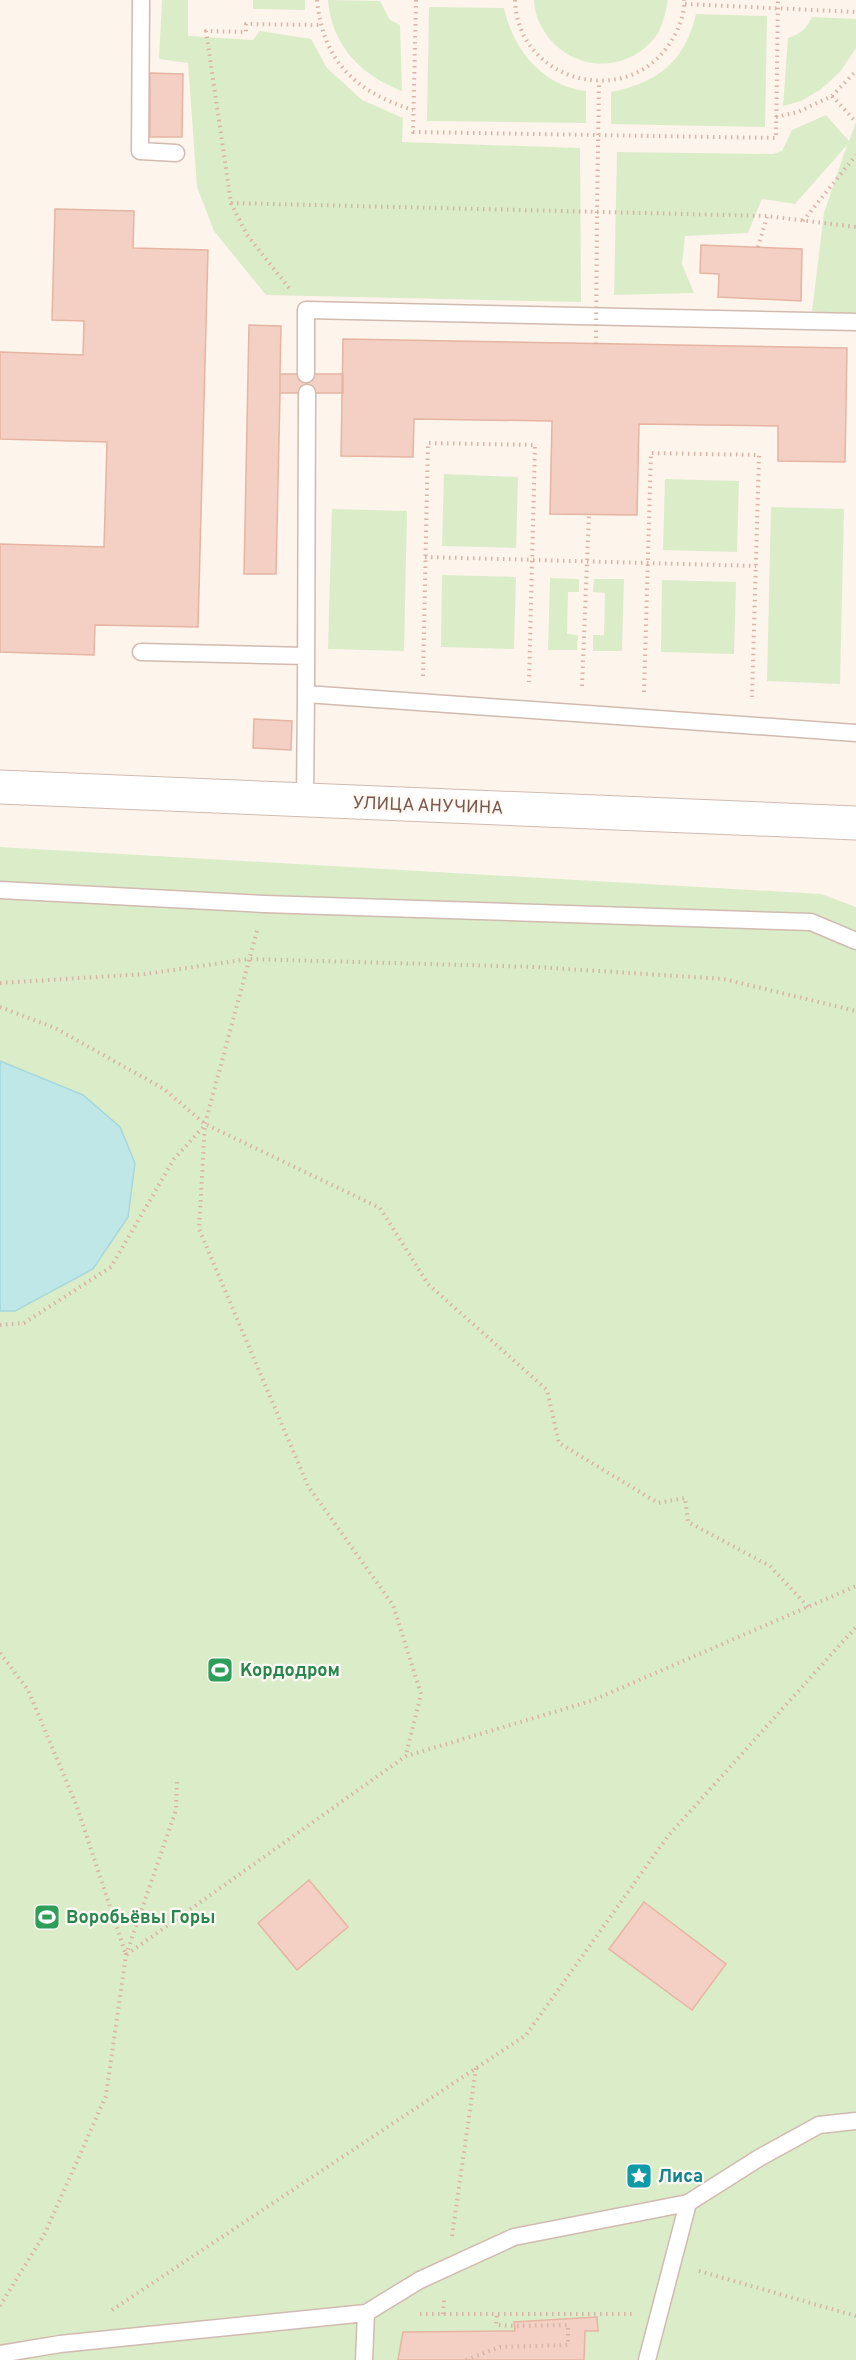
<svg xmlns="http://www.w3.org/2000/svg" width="856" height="2360" viewBox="0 0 856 2360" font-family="Overpass,sans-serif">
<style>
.green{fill:#dbecc9}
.water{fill:#bfe7e8;stroke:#a5d8da;stroke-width:1.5}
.building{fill:#f3d0c3;stroke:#e6b4a3;stroke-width:1.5}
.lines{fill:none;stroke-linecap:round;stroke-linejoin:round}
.service-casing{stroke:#d1bab0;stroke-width:19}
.minor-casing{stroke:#d1bab0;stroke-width:35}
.path{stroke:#d9b3a5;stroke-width:4;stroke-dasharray:1.5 4.5;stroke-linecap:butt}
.service{stroke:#fff;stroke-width:16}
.minor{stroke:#fff;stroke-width:33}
.path-bridge{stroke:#d9b3a5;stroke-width:4;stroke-dasharray:1.5 4.5;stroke-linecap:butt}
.labels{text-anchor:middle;stroke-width:4.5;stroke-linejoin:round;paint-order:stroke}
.street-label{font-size:18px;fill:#7a574d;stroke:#fff9f3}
.leisure-label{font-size:18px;font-weight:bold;fill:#27864d;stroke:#fff9f3;text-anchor:start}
.culture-label{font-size:18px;font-weight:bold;fill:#0d838f;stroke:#fff9f3;text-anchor:start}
</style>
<rect width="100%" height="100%" fill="#fdf4ec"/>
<!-- green -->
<path class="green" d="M162,0H188V36L253,40L260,31L311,39L327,68L362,100L403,118L402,142L580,148L581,302L266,295L214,231L197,187L188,63L159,59Z
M253,0H305V10L253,9Z
M328,0L380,1L390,20L400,25L402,91C361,76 331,44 328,0Z
M534,0H668C665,15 662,31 651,42C619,76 567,68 544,31C538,22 534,10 534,0Z
M429,7L504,8C513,50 543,86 586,91V123L427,121Z
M696,14L767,16L765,127L611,124V92C657,83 685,62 696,14Z
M812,17L856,19V48L840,72L820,90L801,101L783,106L788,38C801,34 806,29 812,17Z
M826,115L849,141L856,122V316L812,311L824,213L847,145L795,204L762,199L748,233L685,236L682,264L694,293L614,295L617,152L773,154L782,151L792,130Z
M444,474L518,477L516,548L442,546Z
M665,479L739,481L737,552L663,550Z
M771,507L844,509L840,684L767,681Z
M332,509L407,511L404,651L328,649Z
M442,575L516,577L514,649L441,647Z
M550,578L579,579V592H568L567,634L578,635L577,650H548Z
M594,579H624L622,651H593V635H604L605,593L593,592Z
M662,580L736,582L734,654L661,652Z
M0,847L821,894L856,907V2360H0Z"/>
<!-- water -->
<path class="water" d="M0,1061L83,1095L120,1127L135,1163L128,1217L93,1269L15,1311H0Z"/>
<!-- building -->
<path class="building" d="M150,73L183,74L182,137H150Z
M55,209L134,211L133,248L208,250L198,627L95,625L94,655L0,652V544L104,547L107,442L0,439V352L83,355L84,321L52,320Z
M701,245L802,249L801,301L718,297L719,274L700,273Z
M249,325L281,326L280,374H343V393H280L276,574H244Z
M343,339L847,348L845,462L778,461V426L639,424L637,515L550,514L552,421L414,419L413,457L341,456Z
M280,374H343V393H280Z
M254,719L292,721L291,750L253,748Z
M309,1880L348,1927L297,1970L258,1923Z
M644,1902L726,1964L692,2010L609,1949Z
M597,2317L598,2331H585L584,2360H398L403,2332L515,2331L514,2322Z"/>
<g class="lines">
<defs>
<path id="service" d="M141,0L140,151L176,153
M306,374V310L856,322
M141,652L306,656
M306,694L307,393
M305,800L306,694L856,733
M0,890L264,904L811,922L856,941
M0,2354L60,2344L366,2313L420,2280L514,2237L688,2203L759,2158L819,2125L856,2121
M364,2360L366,2313
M647,2360L688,2203"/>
<path id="minor" d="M0,787L856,823"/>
</defs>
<!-- service casing -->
<use href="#service" class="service-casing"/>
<!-- minor casing -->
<use href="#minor" class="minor-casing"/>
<!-- path -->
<path class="path" d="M317,0C323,62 356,92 413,110
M416,0L413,132L776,138L778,0
M515,0C517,81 626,111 670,43C678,31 685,15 684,0
M685,4L856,12
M832,96L856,122
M776,117L798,112L832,96L856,71
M231,203L767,216L856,227
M597,213L599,81
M803,221L856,155
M758,247L767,217
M289,288L247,235L231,203L206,31L246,32V24L319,25
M425,557L756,566
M423,676L428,443L535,445L529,682
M582,686L589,514
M644,692L651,453L759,455L752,697
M257,931L205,1124L199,1229L308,1486L393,1605L421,1694L406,1755
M0,983L145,974L249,959L536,967L724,979L856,1011
M0,1007L55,1028L164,1089L205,1124L380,1208L428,1284L547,1390L559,1443L658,1503L685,1498L688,1522L770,1566L808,1607
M0,1325L24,1323L111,1267L174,1159L205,1125
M0,1653L28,1690L76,1804L126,1955L406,1756L591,1701L856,1586
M452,2236L476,2068
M699,2271L856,2316
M0,2306L45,2233L106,2096L126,1955L176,1810L177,1779
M112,2310L526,2035L668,1836L856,1627
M420,2314H632
M443,2314L444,2300
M466,2360L500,2347L568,2345V2325L515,2326L496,2325L497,2314"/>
<!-- service -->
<use href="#service" class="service"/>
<!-- minor -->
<use href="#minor" class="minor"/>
<!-- path-bridge -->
<path class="path-bridge" d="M596,344L597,213"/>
</g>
<!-- icons -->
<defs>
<symbol id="stadium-square" viewBox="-11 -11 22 22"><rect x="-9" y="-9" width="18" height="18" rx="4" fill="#2e9e5b" stroke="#fff9f3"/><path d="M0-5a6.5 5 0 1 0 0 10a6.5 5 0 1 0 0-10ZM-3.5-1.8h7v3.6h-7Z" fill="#fff"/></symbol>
<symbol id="sight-square" viewBox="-11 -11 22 22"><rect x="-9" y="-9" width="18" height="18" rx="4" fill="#0f9aa8" stroke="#fff9f3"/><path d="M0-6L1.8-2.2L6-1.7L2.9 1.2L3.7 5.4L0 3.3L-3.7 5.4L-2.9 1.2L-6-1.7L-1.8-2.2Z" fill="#fff"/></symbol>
</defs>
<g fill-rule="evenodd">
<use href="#stadium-square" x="205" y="1655" width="30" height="30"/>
<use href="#stadium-square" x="32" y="1902" width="30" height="30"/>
<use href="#sight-square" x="624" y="2161" width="30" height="30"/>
</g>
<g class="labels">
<!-- street labels -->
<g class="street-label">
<text transform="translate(428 805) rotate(2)" y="6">УЛИЦА АНУЧИНА</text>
</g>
<!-- leisure labels -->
<g class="leisure-label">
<text x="240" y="1676">Кордодром</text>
<text x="66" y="1923">Воробьёвы Горы</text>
</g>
<!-- culture labels -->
<g class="culture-label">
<text x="658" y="2182">Лиса</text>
</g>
</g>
</svg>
